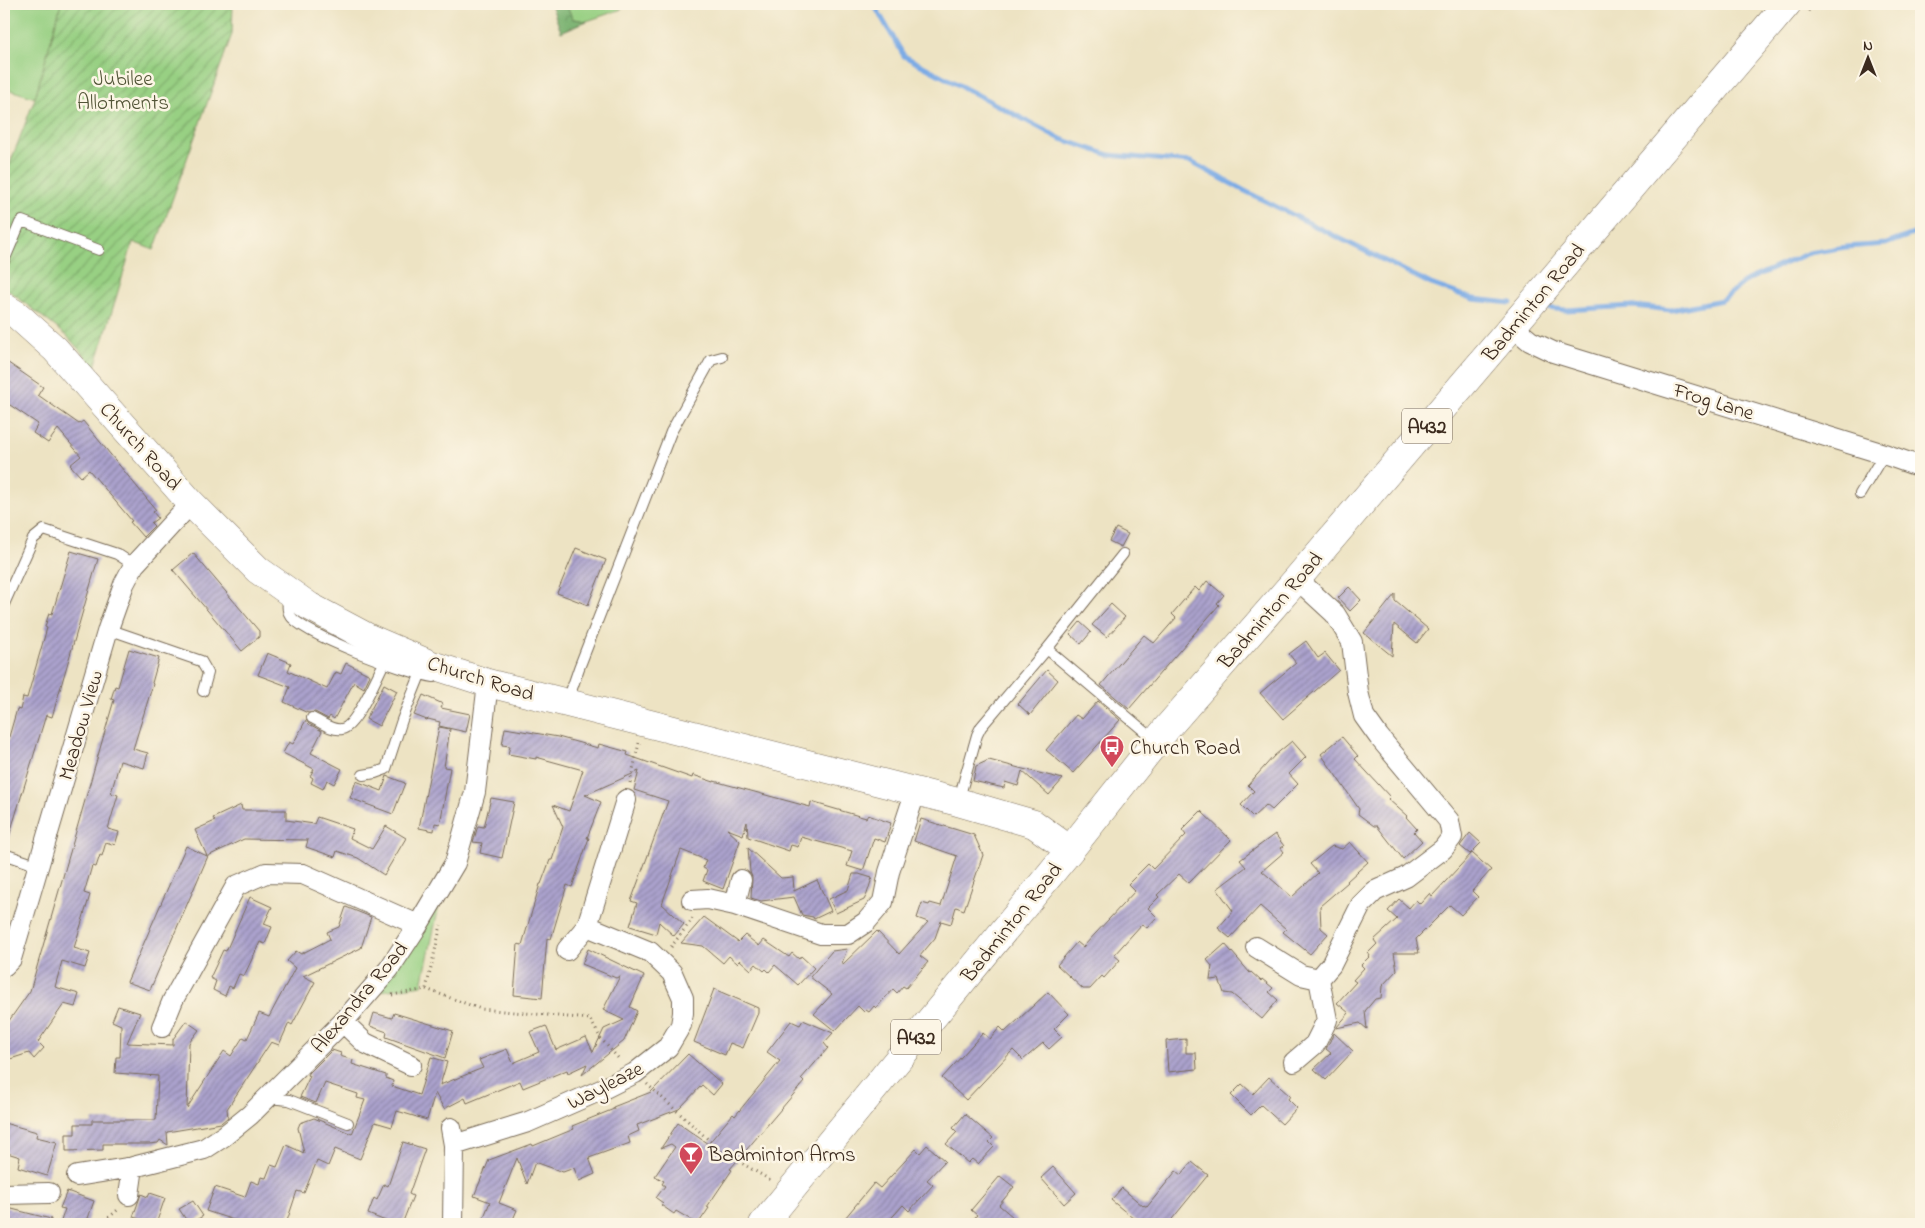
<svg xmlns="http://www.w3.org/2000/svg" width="1925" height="1228" viewBox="0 0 1925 1228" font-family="'Indie Flower',sans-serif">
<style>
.green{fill:#98d083;stroke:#6a7d50}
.forest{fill:url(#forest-crowns);stroke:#5a6e48}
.garden{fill:url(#garden-furrows);stroke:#6a7d50}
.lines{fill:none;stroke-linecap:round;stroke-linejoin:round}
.stream{stroke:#7babe5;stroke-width:5}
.building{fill:url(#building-hatch)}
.lane-casing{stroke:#796b58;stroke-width:12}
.street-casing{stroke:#796b58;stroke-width:22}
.secondary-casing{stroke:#796b58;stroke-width:29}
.primary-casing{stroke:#796b58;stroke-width:29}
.path{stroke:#796b58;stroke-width:3;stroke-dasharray:1 4;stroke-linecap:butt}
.lane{stroke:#fff;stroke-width:10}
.street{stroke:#fff;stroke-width:20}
.secondary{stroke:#fff;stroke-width:28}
.primary{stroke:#fff;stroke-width:28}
.labels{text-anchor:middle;stroke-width:5;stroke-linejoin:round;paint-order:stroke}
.shield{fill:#fcf5e5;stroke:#75675a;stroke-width:1}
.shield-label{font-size:20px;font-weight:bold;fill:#3b2a1e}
.park-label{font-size:21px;fill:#525437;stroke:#fcf5e5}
.street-label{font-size:21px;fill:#3b2a1e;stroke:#fcf5e5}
.poi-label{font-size:21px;fill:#3b2a1e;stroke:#fcf5e5;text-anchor:start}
</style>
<defs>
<pattern id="forest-crowns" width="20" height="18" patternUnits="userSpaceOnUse" patternTransform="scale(1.25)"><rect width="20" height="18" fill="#7ab271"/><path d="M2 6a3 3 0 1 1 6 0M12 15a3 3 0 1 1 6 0" fill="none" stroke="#65915c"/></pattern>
<pattern id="garden-furrows" width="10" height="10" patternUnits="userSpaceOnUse" patternTransform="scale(1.25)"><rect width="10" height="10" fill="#98d083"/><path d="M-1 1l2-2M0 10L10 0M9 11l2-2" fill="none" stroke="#7da96b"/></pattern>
<pattern id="building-hatch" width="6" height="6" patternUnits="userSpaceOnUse" patternTransform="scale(1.25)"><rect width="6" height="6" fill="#aba2cd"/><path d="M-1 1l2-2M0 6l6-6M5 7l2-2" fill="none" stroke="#8c84a6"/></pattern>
</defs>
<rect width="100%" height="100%" fill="#fcf5e5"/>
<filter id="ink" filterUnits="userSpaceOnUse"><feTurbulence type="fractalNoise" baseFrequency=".02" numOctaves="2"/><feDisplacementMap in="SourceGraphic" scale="10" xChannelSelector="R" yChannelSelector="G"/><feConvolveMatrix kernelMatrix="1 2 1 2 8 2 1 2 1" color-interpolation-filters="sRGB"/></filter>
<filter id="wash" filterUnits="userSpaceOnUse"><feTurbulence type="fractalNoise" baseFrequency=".0096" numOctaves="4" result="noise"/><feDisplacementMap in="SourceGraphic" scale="20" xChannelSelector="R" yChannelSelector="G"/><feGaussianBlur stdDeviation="1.12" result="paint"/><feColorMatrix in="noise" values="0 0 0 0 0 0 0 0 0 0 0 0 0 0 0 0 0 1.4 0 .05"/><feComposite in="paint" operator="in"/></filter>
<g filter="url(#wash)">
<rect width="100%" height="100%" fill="#ede3c3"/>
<!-- green -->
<path class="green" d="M4,4H61L35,98L4,88Z
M566,4H625L622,9L587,21L573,19Z
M439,906L422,985L376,992Z"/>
<!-- forest -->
<path class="forest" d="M551,4H566L573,19L587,21L561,32Z"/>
<!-- garden -->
<path class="garden" d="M61,4H233L232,34L154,250L133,242L95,367L66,335L4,287V179L35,98Z"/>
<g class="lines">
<!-- stream -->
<path class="stream" d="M876,4V8L904,56L1061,139L1109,155L1191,162L1243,190L1431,284L1473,299L1511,303
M1547,308L1565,310L1633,306L1671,310L1722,300L1747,280L1809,253L1846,247L1886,244L1913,234H1921"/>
</g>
<g id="blocks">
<!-- building -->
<path class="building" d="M4,360L43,387L38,395L79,424L83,421L156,510L153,512L158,518L151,523L154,526L143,537L130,522L132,521L89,470L81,477L70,465L81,456L58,429L48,443L33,433L38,424L4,401Z
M1116,528L1128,534L1121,547L1109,541Z
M576,548L606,560L588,605L557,593Z
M71,551L98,559L52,717L46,715L7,843H4V754L17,709L20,710L23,697L27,698L47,628L45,627L49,613L52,614Z
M193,553L259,631V637L242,651L173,570Z
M1207,581L1224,595L1217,603L1219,605L1129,709L1101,685L1144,635L1154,643L1176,618L1172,614L1195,587L1199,591Z
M1349,587L1361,600L1350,611L1338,598Z
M1395,594V601L1428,629L1417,643L1394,624L1392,656L1364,633Z
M1111,604L1125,617L1107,637L1092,625Z
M1080,622L1091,632L1081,644L1070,634Z
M1306,641L1318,658L1325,653L1339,670L1283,719L1260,693L1296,663L1289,654Z
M129,649L159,658L152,683L153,684L133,749L148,753L144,768L120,761L111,793L118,795L108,829L119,832L115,845L106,842L102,856L100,855L96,867L92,866L84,893L90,895L74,948L90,953L85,968L62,961L55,987L79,994L75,1007L64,1004L38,1042L44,1048L34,1059L29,1053L4,1061V1026L6,1025L30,991L114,700L111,699L115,686L118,687Z
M267,653L291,663L288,671L327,689L336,672L341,674L346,663L370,675L364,688L354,682L334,719L330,716L328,719L315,712L308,713L284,702L290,687L258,675Z
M1047,670L1058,680L1030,715L1018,704Z
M384,684L397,691L379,726L366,719Z
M423,695L443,704L441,708L470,714L466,732L439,726L440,722L428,719L427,720L414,715Z
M1098,701L1120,720L1073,773L1046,750L1076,715L1082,719Z
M306,720L309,724L322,731L311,753L342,769L334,784L327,780L323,789L311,783L313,778L310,776L314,769L283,753L289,742L293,744Z
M439,727L450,729L444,767L450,768L440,824L435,823L434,831L419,828Z
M505,728L558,737L598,748L599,744L628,752L627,755L692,778L693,775L714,782V781L810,807L811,802L866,818L868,815L891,823L885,842L874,838L863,871L847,866L852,851L801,837L798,847L791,845L789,851L748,837L747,822L743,835L727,829L740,841L723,889L703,881L707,870L703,868L706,860L681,850L662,904L684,924L674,936L659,922L656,934L630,926L637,903L631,901L668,801L634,790L639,771L585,795L601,802L587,838H589L572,887L567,885L551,939L547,938L542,998L514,995L518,944L522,945L540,884H541L550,860H552L563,827L553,805L569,811L583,770L536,757V759L508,754L510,746L502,745Z
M1342,737L1358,756L1355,759L1390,797L1388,799L1407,816L1406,817L1417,829L1414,832L1422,841L1403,859L1377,826H1374L1358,814L1359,809L1321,754Z
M1292,741L1306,757L1289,774L1298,784L1272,810L1266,805L1253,817L1241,805L1254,791L1248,785L1274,756Z
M989,760L1023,769L1063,779L1049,795L1022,771L1018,786L1005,782L1004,788L973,781L976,766Z
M387,776L405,783L393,814L350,798L356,781L382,791Z
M491,798L514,802L502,858L480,853L482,843L473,842L478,826L484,827Z
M241,805L242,810H286V820L314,824L317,817L353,829L350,838L372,849L386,826L406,838L384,875L358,858L337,851L335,857L306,847L308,840L244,839L208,856L150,990L127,982L186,846L207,856L195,830L215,821L213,818Z
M1201,811L1231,840L1189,883L1179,874L1157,895L1159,897L1148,908L1157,917L1147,928L1142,924L1114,955L1120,960L1104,978L1102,976L1090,989H1083L1057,965L1077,942L1083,947L1135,891L1128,884L1148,864L1153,869L1186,835L1182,830Z
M921,819L974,835L983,855L964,910L956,907L951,924L941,921L935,938L920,956L928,962L906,988L903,986L897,993L893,989L876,1008L874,1006L869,1012L866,1010L864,1012L858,1006L835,1031L814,1014L832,994L810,977L832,951L847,949L841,966L877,931L899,954L928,922L917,918L922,903L929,905L930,903L941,906L957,856L914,841Z
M1470,833L1481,843L1470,854L1460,846Z
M1275,834L1284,846L1281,848L1284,852L1262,871L1292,897L1318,873L1310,864L1332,846L1342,849L1350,842L1368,862L1347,881L1348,882L1320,906L1321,928L1328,934L1310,954L1283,932L1286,929L1260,906L1230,938L1218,928L1233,911L1217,889L1246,867L1240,860Z
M748,848L781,878L793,877L794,891L817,880L831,911L814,919L813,917L802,915L794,897L761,901L751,898L752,877L750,872Z
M1472,853L1491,870L1472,891L1478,897L1461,915L1450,905L1416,939L1419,953H1394L1397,970L1382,986L1381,998L1375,999L1365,1011L1367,1029L1360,1023L1336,1028L1349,1013L1337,1003L1356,982L1353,980L1364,968L1361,965L1370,956L1368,953L1377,944L1374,940L1397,919L1388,911L1399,899L1409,908L1416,900L1420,904L1430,893L1432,896Z
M853,874H859L872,878L867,894L864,900L836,913L829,899L848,890Z
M250,897L272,907L264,924L272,927L265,944L260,942L244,976L239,974L233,988L229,986L225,996L213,990L216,981L210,978L223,950L226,951Z
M346,907L371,917L361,948L303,976L315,982L292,1025L289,1023L279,1045L271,1042L227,1109L228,1117L221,1123L167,1132L168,1145L160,1140L158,1143L149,1144H103V1150L66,1151V1134H75V1124H92V1120H156L158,1076L115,1073L116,1057H120L121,1025L112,1021L118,1006L140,1013L127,1043L173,1045V1039L186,1021L199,1030L189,1043L187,1108L224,1051L231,1056L243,1037L247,1039L259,1013L269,1017L295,968L287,961L296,951L301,954L330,939L327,932L339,927Z
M704,917L738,942L745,935L759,946L764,940L789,957L792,953L799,959L801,956L814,968L798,985L775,965L769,972L766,969L764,971L756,964L751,970L740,960L737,963L729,956L723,963L703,946L681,943Z
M1225,944L1250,973L1251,972L1261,981L1262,979L1273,988L1269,992L1278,1000L1262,1019L1232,994L1224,993L1219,979L1210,980L1212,966L1207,960Z
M588,949L644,976L630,1007L637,1011L624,1041L582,1075L587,1064L568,1073L567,1070L523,1088L520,1081L467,1103L465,1098L444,1109L435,1093L427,1120L397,1111L392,1127L375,1122L360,1159L335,1149L328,1166L317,1161L304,1193L297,1191L286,1224H246L206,1211L215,1187L245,1197L251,1181L259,1184L261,1177L266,1178L271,1165L277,1167L286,1145L304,1153L298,1128L300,1123L314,1118L352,1134L365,1100L357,1098L358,1094L325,1083L316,1103L300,1097L310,1076L308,1075L309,1073L332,1050L341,1053L340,1056L353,1060L352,1064L386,1075V1078L393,1081L392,1086L419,1095L431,1057L447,1062L440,1085L483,1068L479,1060L507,1049L513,1063L539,1052L530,1032L546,1026L556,1050L586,1037L593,1052L604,1029L624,1020L603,1010L620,976L616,978L582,964Z
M714,989L758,1008V1013L743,1048L730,1043L725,1055L694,1042Z
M1048,992L1069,1014L1054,1029L1062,1037L1049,1049L1043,1043L1023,1060L1013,1050L966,1100L942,1078L983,1033L990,1039L1000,1027L1005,1032Z
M374,1013L392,1018L394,1013L453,1031L445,1058L386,1037L387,1032L370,1026Z
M803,1020L833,1033L824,1043L828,1048L801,1079L804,1082L730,1169L732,1170L707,1207L709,1208L698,1224L676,1211L674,1214L661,1205L663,1203L656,1198L665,1186L662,1184L664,1181L655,1176L675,1147L671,1144L661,1148L678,1123L708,1144L733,1114L735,1116L780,1061L767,1052L791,1021L800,1025Z
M1334,1033L1353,1051L1326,1080L1314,1069L1331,1053L1326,1049Z
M1186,1039V1053H1196L1197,1069L1168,1072L1166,1041Z
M688,1054L722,1084L713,1095L702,1085L679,1109L637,1125L639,1131L628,1136L630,1143L589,1158L595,1174L579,1181L574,1168L563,1172L535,1162L527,1184L517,1158L499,1203L517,1210L511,1224H481L490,1202L474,1196L489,1160L532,1144L533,1146L574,1129L572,1126L614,1109L613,1107L651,1092Z
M1269,1077L1290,1096L1288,1099L1297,1108L1282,1124L1261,1105L1251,1115L1231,1095L1242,1084L1253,1094Z
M965,1114L993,1138L989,1142L994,1147L978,1164L972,1159L968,1163L946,1144L957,1132L953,1128Z
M4,1123L37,1132L36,1137L57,1142L47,1176L18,1167L20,1157L4,1152Z
M403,1142L425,1149L409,1194L413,1196L402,1224H393L368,1214L374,1198L377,1200L384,1184L388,1186Z
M927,1145L945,1161L927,1180L933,1185L909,1211L903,1205L886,1224H852L845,1218L874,1183L880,1188L916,1149L920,1153Z
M1192,1162L1208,1175L1168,1224H1140L1111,1200L1122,1188L1143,1206L1144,1205L1147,1207L1176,1171L1181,1175Z
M1053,1167L1076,1193L1064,1204L1041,1178Z
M1000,1176L1014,1187L999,1205L1021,1224H969L977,1215L971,1210Z
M67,1191L94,1201L86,1224H60L65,1209L60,1208Z
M150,1193L165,1198L156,1224L133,1217L141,1194L148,1197Z
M193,1201L203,1216L189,1224L179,1209Z
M4,1207L51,1219L50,1224H4Z"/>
</g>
</g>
<g filter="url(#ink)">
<use href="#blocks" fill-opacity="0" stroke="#796b58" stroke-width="1"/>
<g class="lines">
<defs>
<path id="lane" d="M4,261L20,223L22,221L99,250
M1860,494L1884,454
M289,596C288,602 286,609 290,615C302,635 408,673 434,677
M4,604L33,539L44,530L117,554L134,565
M108,629L201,661L208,673L203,691
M1047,649L1156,741
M567,703L579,668L671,432L711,360L722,357
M312,718C321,722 332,731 342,729C356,727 377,676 384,663
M363,775L375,773L386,769L402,720L420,675
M958,802L977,735L981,727L1047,649L1123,554
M4,854L39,866
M268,1098L289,1100L348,1123"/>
<path id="street" d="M1512,326L1530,341L1553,352L1884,454L1921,467
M1297,579L1335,614L1352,642L1358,692L1364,716L1379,737L1449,821L1452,837L1443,849L1406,877L1375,891L1361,905L1331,965L1319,979
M692,900L708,899L735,905L821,934H848L866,922L883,902L889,872L916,790
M735,905L741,880
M1256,947L1301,975L1319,979L1327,1020L1315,1044L1294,1062
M567,950L587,926L626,800
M4,966L11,959L108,629L124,584L134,565L191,503
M343,1022L365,1043L411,1065
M162,1027L173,1000L236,886L266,873L303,874L418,925
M451,1128L454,1145L453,1224
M454,1145L528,1122L601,1090L635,1073L668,1047L681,1025L683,1013V998L672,973L650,952L587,926
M77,1176L133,1167L204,1149L224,1136L250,1115L343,1022L389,969L418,925L455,863L475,792L488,683
M4,1194L49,1193
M129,1195L133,1167"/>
<path id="secondary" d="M4,307L17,315L55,349L191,503L258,570L309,606L369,638L432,665L488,683L958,802L1034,824L1070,850"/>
<path id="primary" d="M763,1224L1070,850L1167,728L1297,579L1787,4"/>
</defs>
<!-- lane casing -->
<use href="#lane" class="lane-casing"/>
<!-- street casing -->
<use href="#street" class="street-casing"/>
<!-- secondary casing -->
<use href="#secondary" class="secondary-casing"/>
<!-- primary casing -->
<use href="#primary" class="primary-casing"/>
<!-- path -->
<path class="path" d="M1808,11L1814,4
M630,783L639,743
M671,947L693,918
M426,989L481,1009L590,1019L601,1039L620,1060
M392,995L426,989L441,925
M647,1084L721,1151L772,1181
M101,1224L120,1208"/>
<!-- lane -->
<use href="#lane" class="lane"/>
<!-- street -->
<use href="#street" class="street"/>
<!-- secondary -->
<use href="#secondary" class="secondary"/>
<!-- primary -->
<use href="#primary" class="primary"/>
</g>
</g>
<!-- icons -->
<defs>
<symbol id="bus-pin" viewBox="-11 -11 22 30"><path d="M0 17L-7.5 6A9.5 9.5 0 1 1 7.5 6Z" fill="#d1495b" stroke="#fcf5e5"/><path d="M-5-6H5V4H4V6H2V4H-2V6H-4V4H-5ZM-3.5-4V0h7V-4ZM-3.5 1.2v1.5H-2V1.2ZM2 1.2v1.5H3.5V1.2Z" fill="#fff"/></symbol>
<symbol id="bar-pin" viewBox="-11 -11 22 30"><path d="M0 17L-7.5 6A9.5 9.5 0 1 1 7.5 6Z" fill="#d1495b" stroke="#fcf5e5"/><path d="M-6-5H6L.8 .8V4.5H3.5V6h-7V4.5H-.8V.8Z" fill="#fff"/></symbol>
</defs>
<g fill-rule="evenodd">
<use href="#bus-pin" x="1098" y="733" width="28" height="38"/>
<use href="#bar-pin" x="677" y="1140" width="28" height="38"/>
</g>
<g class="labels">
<!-- shield labels -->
<g class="shield">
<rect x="1402" y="408.5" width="50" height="35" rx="4"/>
<rect x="891" y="1019.5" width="50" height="35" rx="4"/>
</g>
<g class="shield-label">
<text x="1427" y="433">A432</text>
<text x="916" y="1044">A432</text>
</g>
<!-- park labels -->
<g class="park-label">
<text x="123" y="85">Jubilee<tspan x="123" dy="24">Allotments</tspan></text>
</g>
<!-- street labels -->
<g class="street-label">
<text transform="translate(1533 302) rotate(-50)" y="7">Badminton Road</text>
<text transform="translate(1714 401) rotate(17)" y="7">Frog Lane</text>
<text transform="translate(141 446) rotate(48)" y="7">Church Road</text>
<text transform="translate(1270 610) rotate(-49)" y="7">Badminton Road</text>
<text transform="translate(481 678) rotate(17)" y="7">Church Road</text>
<text transform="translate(80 725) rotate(-74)" y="7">Meadow View</text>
<text transform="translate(1011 922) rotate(-51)" y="7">Badminton Road</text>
<text transform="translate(359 997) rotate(-50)" y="7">Alexandra Road</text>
<text transform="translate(605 1085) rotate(-27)" y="7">Wayleaze</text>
</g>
<!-- poi labels -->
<g class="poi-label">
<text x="1130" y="754">Church Road</text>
<text x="708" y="1161">Badminton Arms</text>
</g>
</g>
<!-- margin -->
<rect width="1925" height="1228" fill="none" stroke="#fcf5e5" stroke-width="20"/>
<!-- north arrow -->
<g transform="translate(1868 58)" stroke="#fcf5e5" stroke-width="4" paint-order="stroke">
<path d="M0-4L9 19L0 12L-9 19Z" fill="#3b2a1e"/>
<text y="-8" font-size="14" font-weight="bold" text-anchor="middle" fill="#3b2a1e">N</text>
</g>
</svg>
